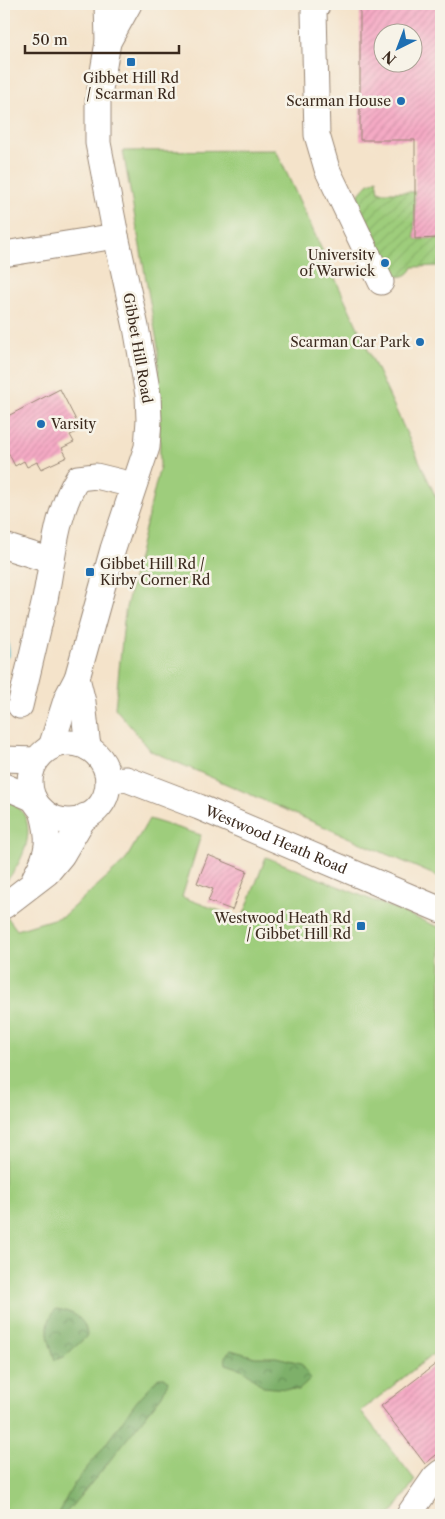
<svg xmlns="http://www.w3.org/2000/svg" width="445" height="1519" viewBox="0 0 445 1519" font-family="'Libre Caslon Text',serif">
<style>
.grass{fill:#9ecd7b;stroke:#6c7c4c}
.forest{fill:url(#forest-crowns);stroke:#5c6d44}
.garden{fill:url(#garden-furrows);stroke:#6c7c4c}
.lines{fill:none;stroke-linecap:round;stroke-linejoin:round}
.stream{stroke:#50bcca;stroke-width:6}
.building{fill:url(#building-hatch);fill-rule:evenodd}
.minor-casing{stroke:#988674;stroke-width:27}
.minor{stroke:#fff;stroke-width:25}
.poi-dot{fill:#1f6fb2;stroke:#f7f3e8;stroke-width:2}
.labels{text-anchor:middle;stroke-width:5;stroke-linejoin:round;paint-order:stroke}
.poi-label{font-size:14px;fill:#3b2a1e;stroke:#f7f3e8;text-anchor:end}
.street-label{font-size:14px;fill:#3b2a1e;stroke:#f7f3e8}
</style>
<defs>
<pattern id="forest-crowns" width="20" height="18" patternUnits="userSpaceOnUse" patternTransform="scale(1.25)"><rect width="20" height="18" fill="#7eb06b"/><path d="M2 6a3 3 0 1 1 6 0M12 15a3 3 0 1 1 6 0" fill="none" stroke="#688f57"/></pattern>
<pattern id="garden-furrows" width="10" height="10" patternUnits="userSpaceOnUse" patternTransform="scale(1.25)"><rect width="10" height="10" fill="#9ecd7b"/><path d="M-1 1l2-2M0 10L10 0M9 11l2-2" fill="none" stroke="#89b06a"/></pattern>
<pattern id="building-hatch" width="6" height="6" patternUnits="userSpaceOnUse" patternTransform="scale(1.25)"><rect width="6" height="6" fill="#f5aac5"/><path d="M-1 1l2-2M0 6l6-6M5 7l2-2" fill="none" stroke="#d392a9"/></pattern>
</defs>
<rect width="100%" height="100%" fill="#f7f3e8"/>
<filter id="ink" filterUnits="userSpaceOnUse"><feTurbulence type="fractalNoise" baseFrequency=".02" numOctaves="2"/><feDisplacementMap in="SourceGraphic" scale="10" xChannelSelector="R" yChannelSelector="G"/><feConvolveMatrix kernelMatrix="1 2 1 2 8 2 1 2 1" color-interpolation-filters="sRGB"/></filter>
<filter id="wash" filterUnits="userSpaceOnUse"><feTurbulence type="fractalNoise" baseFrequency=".0096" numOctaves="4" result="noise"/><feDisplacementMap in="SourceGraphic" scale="20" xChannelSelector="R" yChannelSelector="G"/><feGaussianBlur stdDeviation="1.12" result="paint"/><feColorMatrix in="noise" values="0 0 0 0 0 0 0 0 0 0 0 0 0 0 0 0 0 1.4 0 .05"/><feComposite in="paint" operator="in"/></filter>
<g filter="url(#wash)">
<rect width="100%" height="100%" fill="#f4e3ca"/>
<!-- grass -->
<path class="grass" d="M276,150L441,508V878L151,751L115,708L125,612L160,466L158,347L123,151Z
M4,798C9,801 16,805 20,809C39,831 20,866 4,884Z
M149,819L201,835L182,897L242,919L266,857L441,928V1348L361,1411L415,1480L391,1515H4V921L8,918L17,930L63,916L125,861Z"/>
<!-- forest -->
<path class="forest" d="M56,1309C72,1311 86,1318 87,1336L64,1357L55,1360C49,1342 42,1325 56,1309Z
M231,1350L255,1357H276L301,1363L311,1379L299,1390L263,1387L244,1370L226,1364L225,1356Z
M159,1377H165L168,1382L162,1395L99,1474L64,1515H57L74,1484L99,1453L137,1401Z"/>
<!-- garden -->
<path class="garden" d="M377,179L379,192H415V239L441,238V266L413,267C409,277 400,278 391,275L359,208V194L368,184Z"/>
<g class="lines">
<!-- stream -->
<path class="stream" d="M4,629L7,654L4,656"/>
</g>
<g id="blocks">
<!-- building -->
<path class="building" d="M441,4V238L415,239V140H360V5ZM382,32H412V62H382Z
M60,389L81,430L70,435L74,442L62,448L67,457L41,469L37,462L27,467L24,461L15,466L4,444V418Z
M208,855L247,871L232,910L208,901L213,889L197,883Z
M441,1360V1451L425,1464L381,1406Z"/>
</g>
</g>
<g filter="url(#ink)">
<use href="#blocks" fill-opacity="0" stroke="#988674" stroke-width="1"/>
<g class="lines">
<defs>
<g id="minor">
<path d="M318,4L314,11L317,135L327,169L381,282"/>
<path d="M108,42L129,4"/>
<path d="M4,254L116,236"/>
<path d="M4,546L52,561"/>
<path d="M77,678L83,702L88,748"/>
<path d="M20,706C28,672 36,638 44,604C53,564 55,512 78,478L96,476L133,485"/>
<circle cx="69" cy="782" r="39"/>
<path d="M51,747L67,697L77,678L113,549L147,447L149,420L148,395L136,327L116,236L98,143V101L108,42L107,4"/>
<path d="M4,759L36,760"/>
<path id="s1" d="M108,780L126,779L199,807L441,910"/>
<path d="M4,786L34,799"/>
<path d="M35,877C50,851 50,838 42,810"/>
<path d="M4,906L47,873L62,855L85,816"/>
<path d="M410,1513L435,1477L441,1472"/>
</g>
</defs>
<!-- minor casing -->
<use href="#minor" class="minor-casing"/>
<!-- minor -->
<use href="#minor" class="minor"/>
</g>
</g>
<!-- markers -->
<g class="poi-dot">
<rect x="126" y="57" width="10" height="10" rx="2.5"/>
<circle cx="401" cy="101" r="5"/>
<circle cx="385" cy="263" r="5"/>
<circle cx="420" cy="342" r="5"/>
<circle cx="41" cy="424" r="5"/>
<rect x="85" y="567" width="10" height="10" rx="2.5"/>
<rect x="356" y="921" width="10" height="10" rx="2.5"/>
</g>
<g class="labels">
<!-- poi labels -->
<g class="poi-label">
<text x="131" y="83" text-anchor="middle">Gibbet Hill Rd<tspan x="131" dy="16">/ Scarman Rd</tspan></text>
<text x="391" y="106">Scarman House</text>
<text x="375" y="260">University<tspan x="375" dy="16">of Warwick</tspan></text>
<text x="410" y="347">Scarman Car Park</text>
<text x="51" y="429" text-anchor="start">Varsity</text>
<text x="100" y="569" text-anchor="start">Gibbet Hill Rd /<tspan x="100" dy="16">Kirby Corner Rd</tspan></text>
<text x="351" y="923">Westwood Heath Rd<tspan x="351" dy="16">/ Gibbet Hill Rd</tspan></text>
</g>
<!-- street labels -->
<g class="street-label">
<text transform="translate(138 348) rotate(80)" y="5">Gibbet Hill Road</text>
<text dy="5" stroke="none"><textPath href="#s1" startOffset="180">Westwood Heath Road</textPath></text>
</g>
</g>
<!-- margin -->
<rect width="445" height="1519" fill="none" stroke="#f7f3e8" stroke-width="20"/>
<!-- north arrow -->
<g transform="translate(398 48) rotate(222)"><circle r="24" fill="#f7f3e8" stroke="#aca397"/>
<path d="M0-4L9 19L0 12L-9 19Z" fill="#1f6fb2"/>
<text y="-8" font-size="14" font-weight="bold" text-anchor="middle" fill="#3b2a1e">N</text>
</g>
<!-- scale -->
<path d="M25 45v8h154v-8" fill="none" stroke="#3b2a1e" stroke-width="2.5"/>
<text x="32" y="45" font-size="15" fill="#3b2a1e" stroke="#f7f3e8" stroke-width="4" paint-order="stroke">50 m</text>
</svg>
